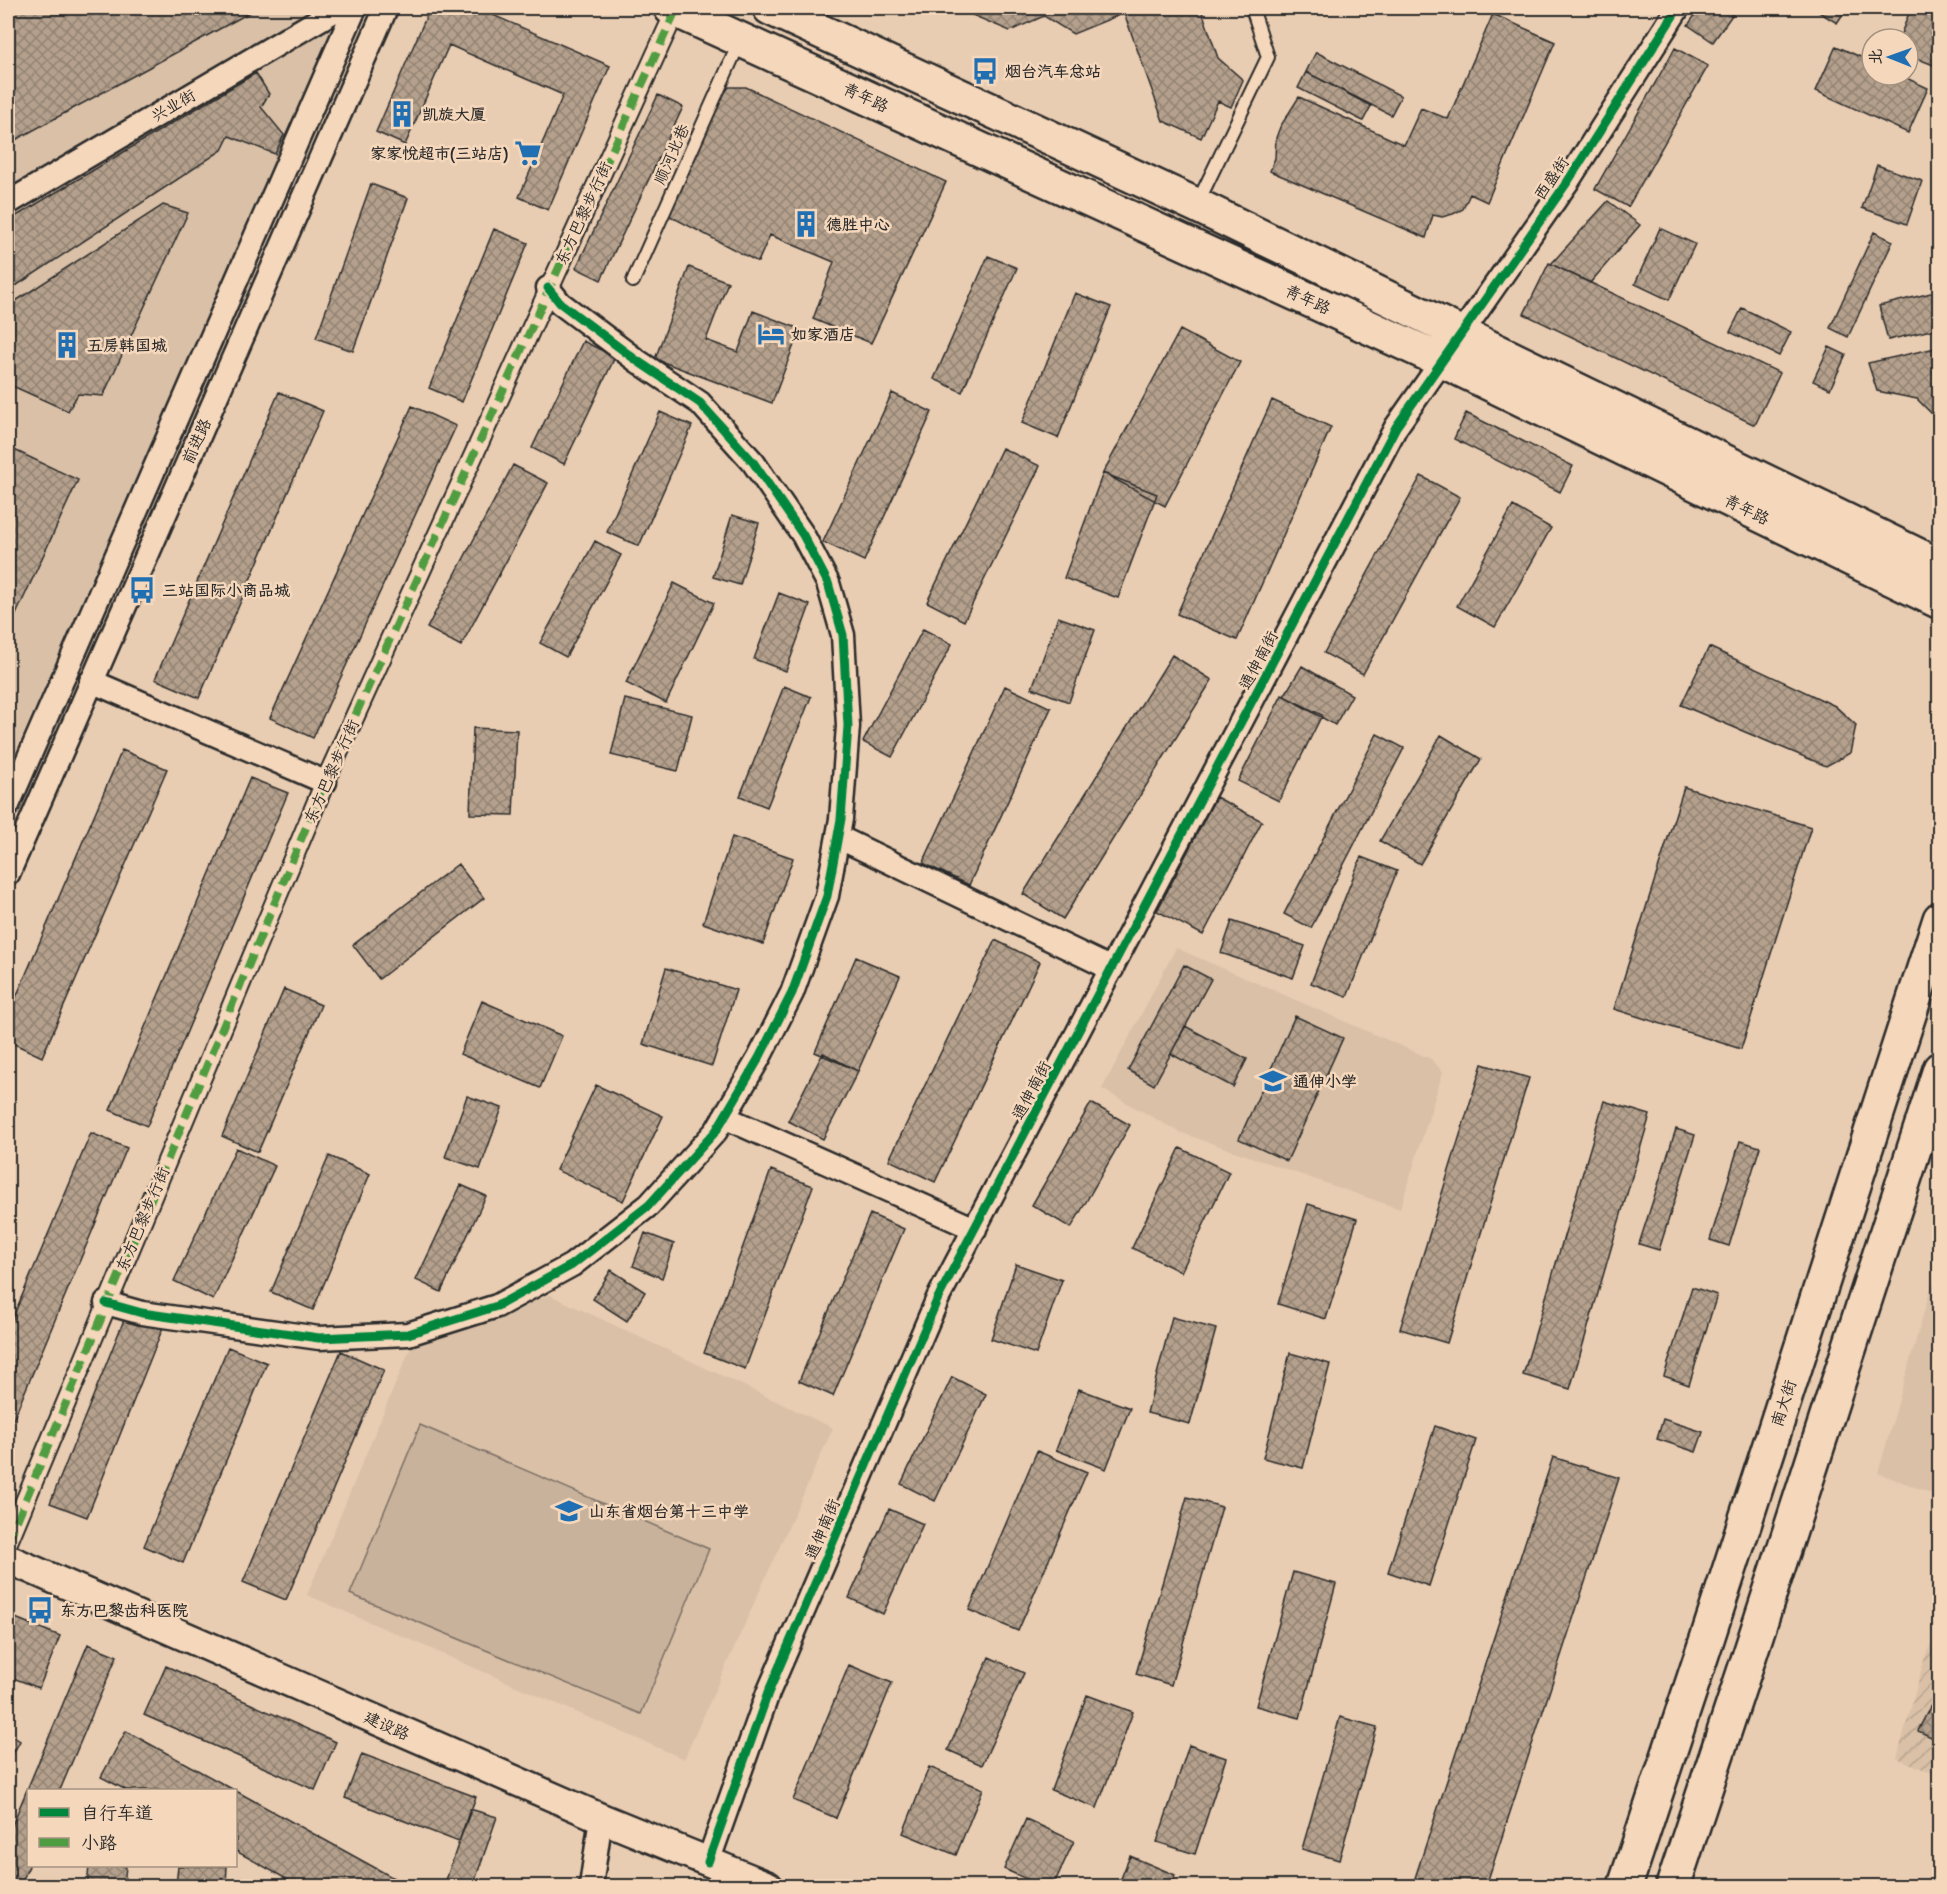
<svg xmlns="http://www.w3.org/2000/svg" width="1947" height="1894" viewBox="0 0 1947 1894" font-family="Delius,'LXGW WenKai TC',sans-serif">
<style>
.built{fill:#d9c0a7}
.industrial{fill:url(#industrial-furrows)}
.park{fill:#c9b29c;stroke:#7a6e64;stroke-width:1.5}
.building{fill:url(#building-cross-hatch);stroke:#2b2b2b;stroke-width:1.5}
.lines{fill:none;stroke-linecap:round;stroke-linejoin:round}
.service-casing{stroke:#2b2b2b;stroke-width:16}
.pedestrian-casing{stroke:#2b2b2b;stroke-width:22}
.minor-casing{stroke:#2b2b2b;stroke-width:27}
.tertiary-casing{stroke:#2b2b2b;stroke-width:33}
.secondary-casing{stroke:#2b2b2b;stroke-width:38}
.primary-casing{stroke:#2b2b2b;stroke-width:38}
.service{stroke:#f5d7bb;stroke-width:12}
.pedestrian{stroke:#f5d7bb;stroke-width:18}
.minor{stroke:#f5d7bb;stroke-width:22}
.tertiary{stroke:#f5d7bb;stroke-width:28}
.secondary{stroke:#f5d7bb;stroke-width:33}
.primary{stroke:#f5d7bb;stroke-width:33}
.quiet{stroke:#4f9d41;stroke-width:8;stroke-dasharray:15 8;stroke-linecap:butt}
.cycleway-casing{stroke:#f5d7bb;stroke-width:13}
.cycleway{stroke:#00873e;stroke-width:9}
.labels{text-anchor:middle;stroke-width:5;stroke-linejoin:round;paint-order:stroke}
.poi-label{font-size:16px;font-weight:bold;fill:#2b2b2b;stroke:#f5d7bb;text-anchor:start}
.street-label{font-size:16px;fill:#2b2b2b;stroke:#f5d7bb}
</style>
<defs>
<pattern id="industrial-furrows" width="10" height="10" patternUnits="userSpaceOnUse" patternTransform="scale(1.5)"><rect width="10" height="10" fill="#d9c0a7"/><path d="M-1 1l2-2M0 10L10 0M9 11l2-2" fill="none" stroke="#baa590"/></pattern>
<pattern id="building-cross-hatch" width="8" height="8" patternUnits="userSpaceOnUse" patternTransform="scale(1.5)"><rect width="8" height="8" fill="#b4a08c"/><path d="M0 0l8 8M0 8l8-8" fill="none" stroke="#938373"/></pattern>
</defs>
<rect width="100%" height="100%" fill="#e9cdb2"/>
<filter id="ink" filterUnits="userSpaceOnUse"><feTurbulence type="fractalNoise" baseFrequency=".0167" numOctaves="2"/><feDisplacementMap in="SourceGraphic" scale="12" xChannelSelector="R" yChannelSelector="G"/><feConvolveMatrix kernelMatrix="1 2 1 2 8 2 1 2 1" color-interpolation-filters="sRGB"/></filter>
<g filter="url(#ink)">
<!-- built -->
<path class="built" d="M8,8H342L331,38L8,769Z
M1176,948L1431,1059L1443,1072L1400,1209L1179,1132L1102,1089Z
M1932,1284L1940,1288L1939,1496L1878,1473Z
M550,1295L833,1428L684,1759L307,1595L413,1342Z"/>
<!-- industrial -->
<path class="industrial" d="M1939,1626V1776L1897,1758L1925,1657Z"/>
<!-- park -->
<path class="park" d="M420,1425L709,1549L641,1714L350,1594Z"/>
<!-- building -->
<path class="building" d="M8,8H258L8,144Z
M8,8H258L8,144Z
M430,8H477L610,66L548,210L519,197L563,95L449,45L405,145L376,132Z
M956,8H1201L1218,58L1243,80L1231,107L1218,101L1201,138L1163,121L1124,13L1073,34L1044,16L1010,31Z
M1700,8H1737L1713,42L1688,25Z
M1812,8H1847L1837,23Z
M1911,8H1940V56L1936,66L1908,55V39H1899Z
M1493,14L1555,42L1487,202L1470,194L1463,209L1453,214L1442,217L1433,215L1426,238L1270,171L1275,158L1276,138L1280,127L1299,97L1404,145L1421,108L1448,119Z
M1836,46L1872,62V75H1900L1928,88L1908,133L1816,91Z
M1675,48L1708,66L1628,207L1595,189Z
M1316,52L1401,96L1391,115L1306,72Z
M1306,72L1371,106L1363,121L1298,88Z
M256,73L269,94L261,107L284,135L275,154L229,136L222,150L8,291V221Z
M729,87H746L946,182L871,343L813,319L834,262L770,235L758,262L664,213L719,100Z
M658,95L683,107L601,280L576,268Z
M1877,165L1922,181L1907,224L1862,208Z
M371,184L408,198L353,351L316,338Z
M1608,201L1640,225L1590,283L1551,264Z
M163,205L188,213L103,396L78,394L68,411L8,384V306Z
M1660,228L1695,244L1669,300L1635,284Z
M494,229L528,243L462,402L429,388Z
M1874,232L1893,241L1848,337L1830,328Z
M988,256L1017,268L962,392L934,379Z
M1549,263L1780,373L1755,425L1524,314Z
M689,267L728,282L706,340L738,352L753,311L800,329L772,403L655,359Z
M1935,292L1940,307V328L1888,340L1879,306Z
M1075,293L1111,307L1058,438L1022,423Z
M1742,308L1791,332L1779,356L1730,332Z
M1180,330L1240,362L1165,506L1103,473Z
M583,341L615,357L564,464L532,448Z
M1829,347L1846,355L1830,389L1813,381Z
M1940,347V422L1917,399L1877,391L1868,363Z
M279,392L323,411L199,698L155,679Z
M892,393L932,412L864,561L823,542Z
M1272,400L1331,427L1237,640L1177,614Z
M412,406L456,426L313,738L270,718Z
M660,412L692,426L639,546L607,532Z
M1466,413L1573,466L1560,492L1454,439Z
M8,447L78,480L8,632Z
M1002,448L1040,466L964,621L927,602Z
M513,465L548,483L461,646L427,628Z
M1103,473L1157,494L1118,598L1064,578Z
M1421,476L1460,497L1363,674L1324,653Z
M1513,506L1551,528L1495,627L1457,606Z
M732,515L759,523L740,585L713,577Z
M595,541L621,555L566,657L540,643Z
M674,583L714,603L666,703L626,683Z
M779,593L810,605L786,671L754,659Z
M1058,617L1095,630L1069,702L1032,688Z
M923,629L952,644L892,757L863,742Z
M1709,647L1835,706L1856,725L1850,753L1826,766L1681,705Z
M1172,655L1212,680L1063,919L1023,894Z
M1302,666L1352,695L1335,725L1284,696Z
M784,686L811,697L767,807L740,796Z
M1005,686L1051,708L969,885L923,863Z
M1282,695L1322,715L1279,801L1238,781Z
M625,699L692,715L678,771L611,755Z
M473,728L517,730L513,815L470,814Z
M1377,734L1404,748L1311,928L1284,914Z
M1441,735L1481,759L1420,864L1380,841Z
M122,750L167,769L42,1057L8,1041V1016Z
M250,778L288,793L147,1126L110,1110Z
M1684,787L1811,827L1741,1049L1614,1009Z
M1216,797L1262,821L1203,935L1157,911Z
M732,837L793,858L763,944L703,923Z
M1361,857L1397,871L1347,997L1311,983Z
M458,864L484,898L379,979L353,945Z
M1232,921L1305,946L1293,978L1221,953Z
M995,940L1040,962L935,1182L889,1160Z
M856,957L900,976L858,1071L815,1052Z
M1184,965L1211,979L1154,1085L1128,1070Z
M666,968L736,990L712,1066L643,1044Z
M284,989L321,1005L258,1152L222,1136Z
M482,1001L562,1036L540,1088L460,1054Z
M1295,1016L1343,1038L1287,1161L1239,1139Z
M1185,1026L1247,1059L1233,1087L1171,1054Z
M823,1053L858,1071L823,1139L788,1121Z
M1482,1064L1529,1078L1447,1343L1400,1329Z
M596,1085L663,1116L623,1201L556,1170Z
M467,1096L502,1108L480,1169L445,1157Z
M1604,1101L1650,1115L1570,1389L1523,1375Z
M1091,1103L1130,1125L1071,1228L1032,1205Z
M1676,1129L1695,1135L1659,1250L1639,1244Z
M91,1133L127,1148L8,1432V1329Z
M1740,1141L1760,1147L1729,1246L1710,1240Z
M236,1148L275,1166L213,1300L174,1281Z
M1180,1148L1229,1172L1181,1272L1132,1248Z
M329,1156L370,1174L313,1310L271,1292Z
M771,1170L813,1186L745,1369L704,1353Z
M461,1185L486,1196L441,1292L416,1280Z
M1308,1204L1357,1219L1326,1319L1278,1304Z
M870,1214L904,1229L833,1396L799,1381Z
M645,1233L674,1244L662,1278L633,1266Z
M1016,1264L1062,1280L1036,1354L991,1339Z
M611,1270L645,1292L627,1321L593,1299Z
M1692,1287L1717,1295L1689,1385L1664,1376Z
M130,1305L166,1320L87,1517L50,1503Z
M1172,1317L1216,1329L1190,1424L1147,1413Z
M228,1347L267,1363L183,1563L144,1546Z
M341,1351L384,1370L286,1600L243,1582Z
M1290,1353L1330,1364L1303,1468L1263,1458Z
M952,1377L986,1394L935,1501L901,1484Z
M1079,1389L1130,1408L1106,1469L1056,1450Z
M1663,1419L1703,1432L1696,1452L1657,1439Z
M1435,1426L1476,1440L1429,1586L1388,1572Z
M1037,1451L1087,1472L1018,1631L969,1610Z
M1553,1457L1619,1478L1486,1886H1431L1414,1881Z
M1187,1497L1222,1507L1171,1685L1136,1674Z
M889,1509L923,1524L883,1614L849,1598Z
M1293,1572L1336,1584L1300,1718L1256,1706Z
M8,1615L60,1636L39,1688L8,1676Z
M88,1644L117,1656L60,1790H28L29,1866L20,1886H8V1835Z
M989,1657L1024,1673L982,1765L948,1750Z
M849,1665L892,1683L836,1818L793,1800Z
M166,1666L336,1742L315,1790L144,1715Z
M1940,1687V1741L1918,1731Z
M1087,1695L1133,1712L1097,1808L1051,1790Z
M1340,1717L1377,1727L1339,1860L1302,1849Z
M126,1731L234,1790H126L101,1777Z
M8,1733L20,1741L8,1763Z
M1189,1745L1226,1758L1195,1854L1157,1842Z
M362,1754L476,1797L459,1842L345,1798Z
M929,1767L983,1789L956,1855L903,1833Z
M236,1791L408,1886H299L236,1851Z
M470,1809L497,1817L473,1886H444Z
M1026,1819L1074,1841L1053,1886H1042L1004,1869Z
M1130,1856L1175,1875L1170,1886H1118Z
M89,1866H126L124,1886H87Z
M178,1866H227L226,1886H176Z"/>
<g class="lines">
<defs>
<path id="service" d="M1197,204L1268,57L1252,8
M633,281L740,41"/>
<path id="pedestrian" d="M8,1542L325,782L676,10"/>
<path id="minor" d="M8,203L339,8
M91,681L325,782
M8,805L355,8
M838,837L1112,969
M8,874L386,8
M724,1117L975,1229
M106,1303L142,1313L319,1338L408,1334L497,1306L572,1265L649,1205L716,1131L759,1058L792,993L827,896L841,819L848,726L843,635L828,583L803,535L753,462L700,403L636,360L560,303L548,288
M708,1862L768,1693L938,1298L1396,427L1568,181L1678,8
M591,1886L601,1818"/>
<path id="tertiary" d="M8,1559L601,1818L768,1886"/>
<path id="secondary" d="M671,8L1443,361L1940,602
M770,8L1196,205L1940,566"/>
<path id="primary" d="M1625,1886L1707,1639L1940,919
M1673,1886L1750,1654L1940,1069"/>
</defs>
<!-- service casing -->
<use href="#service" class="service-casing"/>
<!-- pedestrian casing -->
<use href="#pedestrian" class="pedestrian-casing"/>
<!-- minor casing -->
<use href="#minor" class="minor-casing"/>
<!-- tertiary casing -->
<use href="#tertiary" class="tertiary-casing"/>
<!-- secondary casing -->
<use href="#secondary" class="secondary-casing"/>
<!-- primary casing -->
<use href="#primary" class="primary-casing"/>
<!-- service -->
<use href="#service" class="service"/>
<!-- pedestrian -->
<use href="#pedestrian" class="pedestrian"/>
<!-- minor -->
<use href="#minor" class="minor"/>
<!-- tertiary -->
<use href="#tertiary" class="tertiary"/>
<!-- secondary -->
<use href="#secondary" class="secondary"/>
<!-- primary -->
<use href="#primary" class="primary"/>
<!-- quiet -->
<path class="quiet" d="M8,1542L325,782L676,10"/>
<defs>
<path id="cycleway" d="M106,1303L142,1313L319,1338L408,1334L497,1306L572,1265L649,1205L716,1131L759,1058L792,993L827,896L841,819L848,726L843,635L828,583L803,535L753,462L700,403L636,360L560,303L548,288
M708,1862L768,1693L938,1298L1396,427L1568,181L1678,8"/>
</defs>
<!-- cycleway casing -->
<use href="#cycleway" class="cycleway-casing"/>
<!-- cycleway -->
<use href="#cycleway" class="cycleway"/>
</g>
</g>
<!-- icons -->
<defs>
<symbol id="bus-bare" viewBox="-9 -9 18 18"><path d="M-5-6H5V4H4V6H2V4H-2V6H-4V4H-5ZM-3.5-4V0h7V-4ZM-3.5 1.2v1.5H-2V1.2ZM2 1.2v1.5H3.5V1.2Z" fill="#1f6fb2" stroke="#f5d7bb" stroke-width="2.5" paint-order="stroke"/></symbol>
<symbol id="building-bare" viewBox="-9 -9 18 18"><path d="M-4-6H4V6H1V3H-1V6H-4ZM-2.5-4.3h1.7v1.8h-1.7ZM.8-4.3h1.7v1.8H.8ZM-2.5-1h1.7V.8h-1.7ZM.8-1h1.7V.8H.8Z" fill="#1f6fb2" stroke="#f5d7bb" stroke-width="2.5" paint-order="stroke"/></symbol>
<symbol id="supermarket-bare" viewBox="-9 -9 18 18"><path d="M-6-5.5h2.5l.6 2H6L4.5 2H-2.5L-4.4-4H-6ZM-1.5 3.2a1.3 1.3 0 1 0 .1 0ZM3 3.2a1.3 1.3 0 1 0 .1 0Z" fill="#1f6fb2" stroke="#f5d7bb" stroke-width="2.5" paint-order="stroke"/></symbol>
<symbol id="hotel-bare" viewBox="-9 -9 18 18"><path d="M-6-4.5h1.5V1H6V5H4.5V3h-9V5H-6ZM-4 0a1.8 1.8 0 1 1 3.6 0ZM.5 0V-2.5h3Q6-2.5 6 0Z" fill="#1f6fb2" stroke="#f5d7bb" stroke-width="2.5" paint-order="stroke"/></symbol>
<symbol id="school-bare" viewBox="-9 -9 18 18"><path d="M0-5L7-2L0 1L-7-2ZM-4 1L0 2.5L4 1V4Q0 6-4 4Z" fill="#1f6fb2" stroke="#f5d7bb" stroke-width="2.5" paint-order="stroke"/></symbol>
</defs>
<g fill-rule="evenodd">
<use href="#bus-bare" x="966" y="52" width="38" height="38"/>
<use href="#building-bare" x="383" y="95" width="38" height="38"/>
<use href="#supermarket-bare" x="509" y="134" width="38" height="38"/>
<use href="#building-bare" x="787" y="205" width="38" height="38"/>
<use href="#hotel-bare" x="752" y="315" width="38" height="38"/>
<use href="#building-bare" x="48" y="326" width="38" height="38"/>
<use href="#bus-bare" x="123" y="571" width="38" height="38"/>
<use href="#school-bare" x="1254" y="1062" width="38" height="38"/>
<use href="#school-bare" x="550" y="1492" width="38" height="38"/>
<use href="#bus-bare" x="21" y="1591" width="38" height="38"/>
</g>
<g class="labels">
<!-- poi labels -->
<g class="poi-label">
<text x="1005" y="77">烟台汽车总站</text>
<text x="422" y="120">凯旋大厦</text>
<text x="508" y="159" text-anchor="end">家家悦超市(三站店)</text>
<text x="826" y="230">德胜中心</text>
<text x="791" y="340">如家酒店</text>
<text x="87" y="351">五房韩国城</text>
<text x="162" y="596">三站国际小商品城</text>
<text x="1293" y="1087">通伸小学</text>
<text x="589" y="1517">山东省烟台第十三中学</text>
<text x="60" y="1616">东方巴黎齿科医院</text>
</g>
<!-- street labels -->
<g class="street-label">
<text transform="translate(866 97) rotate(25)" y="6">青年路</text>
<text transform="translate(173 105) rotate(-30)" y="6">兴业街</text>
<text transform="translate(671 154) rotate(-66)" y="6">顺河北巷</text>
<text transform="translate(1551 178) rotate(-56)" y="6">西盛街</text>
<text transform="translate(583 213) rotate(-65)" y="6">东方巴黎步行街</text>
<text transform="translate(1308 299) rotate(25)" y="6">青年路</text>
<text transform="translate(196 441) rotate(-66)" y="6">前进路</text>
<text transform="translate(1747 509) rotate(26)" y="6">青年路</text>
<text transform="translate(1258 660) rotate(-62)" y="6">通伸南街</text>
<text transform="translate(331 771) rotate(-66)" y="6">东方巴黎步行街</text>
<text transform="translate(1031 1090) rotate(-62)" y="6">通伸南街</text>
<text transform="translate(142 1219) rotate(-67)" y="6">东方巴黎步行街</text>
<text transform="translate(1783 1403) rotate(-72)" y="6">南大街</text>
<text transform="translate(822 1529) rotate(-67)" y="6">通伸南街</text>
<text transform="translate(387 1725) rotate(24)" y="6">建设路</text>
</g>
</g>
<!-- margin -->
<rect width="1947" height="1894" fill="none" stroke="#f5d7bb" stroke-width="30"/>
<rect x="15" y="15" width="1917" height="1864" fill="none" stroke="#2b2b2b" stroke-width="2" filter="url(#ink)"/>
<!-- legend -->
<rect x="27" y="1789" width="210" height="78" fill="#f5d7bb" stroke="#a49281" stroke-width="1.5"/>
<rect x="39" y="1808" width="30" height="9" fill="#00873e" stroke="#a49281" stroke-width="1.5"/>
<text x="81" y="1819" font-size="18" fill="#2b2b2b">自行车道</text>
<rect x="39" y="1838" width="30" height="9" fill="#4f9d41" stroke="#a49281" stroke-width="1.5"/>
<text x="81" y="1849" font-size="18" fill="#2b2b2b">小路</text>
<!-- north arrow -->
<g transform="translate(1890 57) rotate(271)"><circle r="28" fill="#f5d7bb" stroke="#a49281" stroke-width="1.5"/>
<path d="M0-4.5L10 22L0 15L-10 22Z" fill="#1f6fb2"/>
<text y="-9" font-size="16" font-weight="bold" text-anchor="middle" fill="#2b2b2b">北</text>
</g>
</svg>
